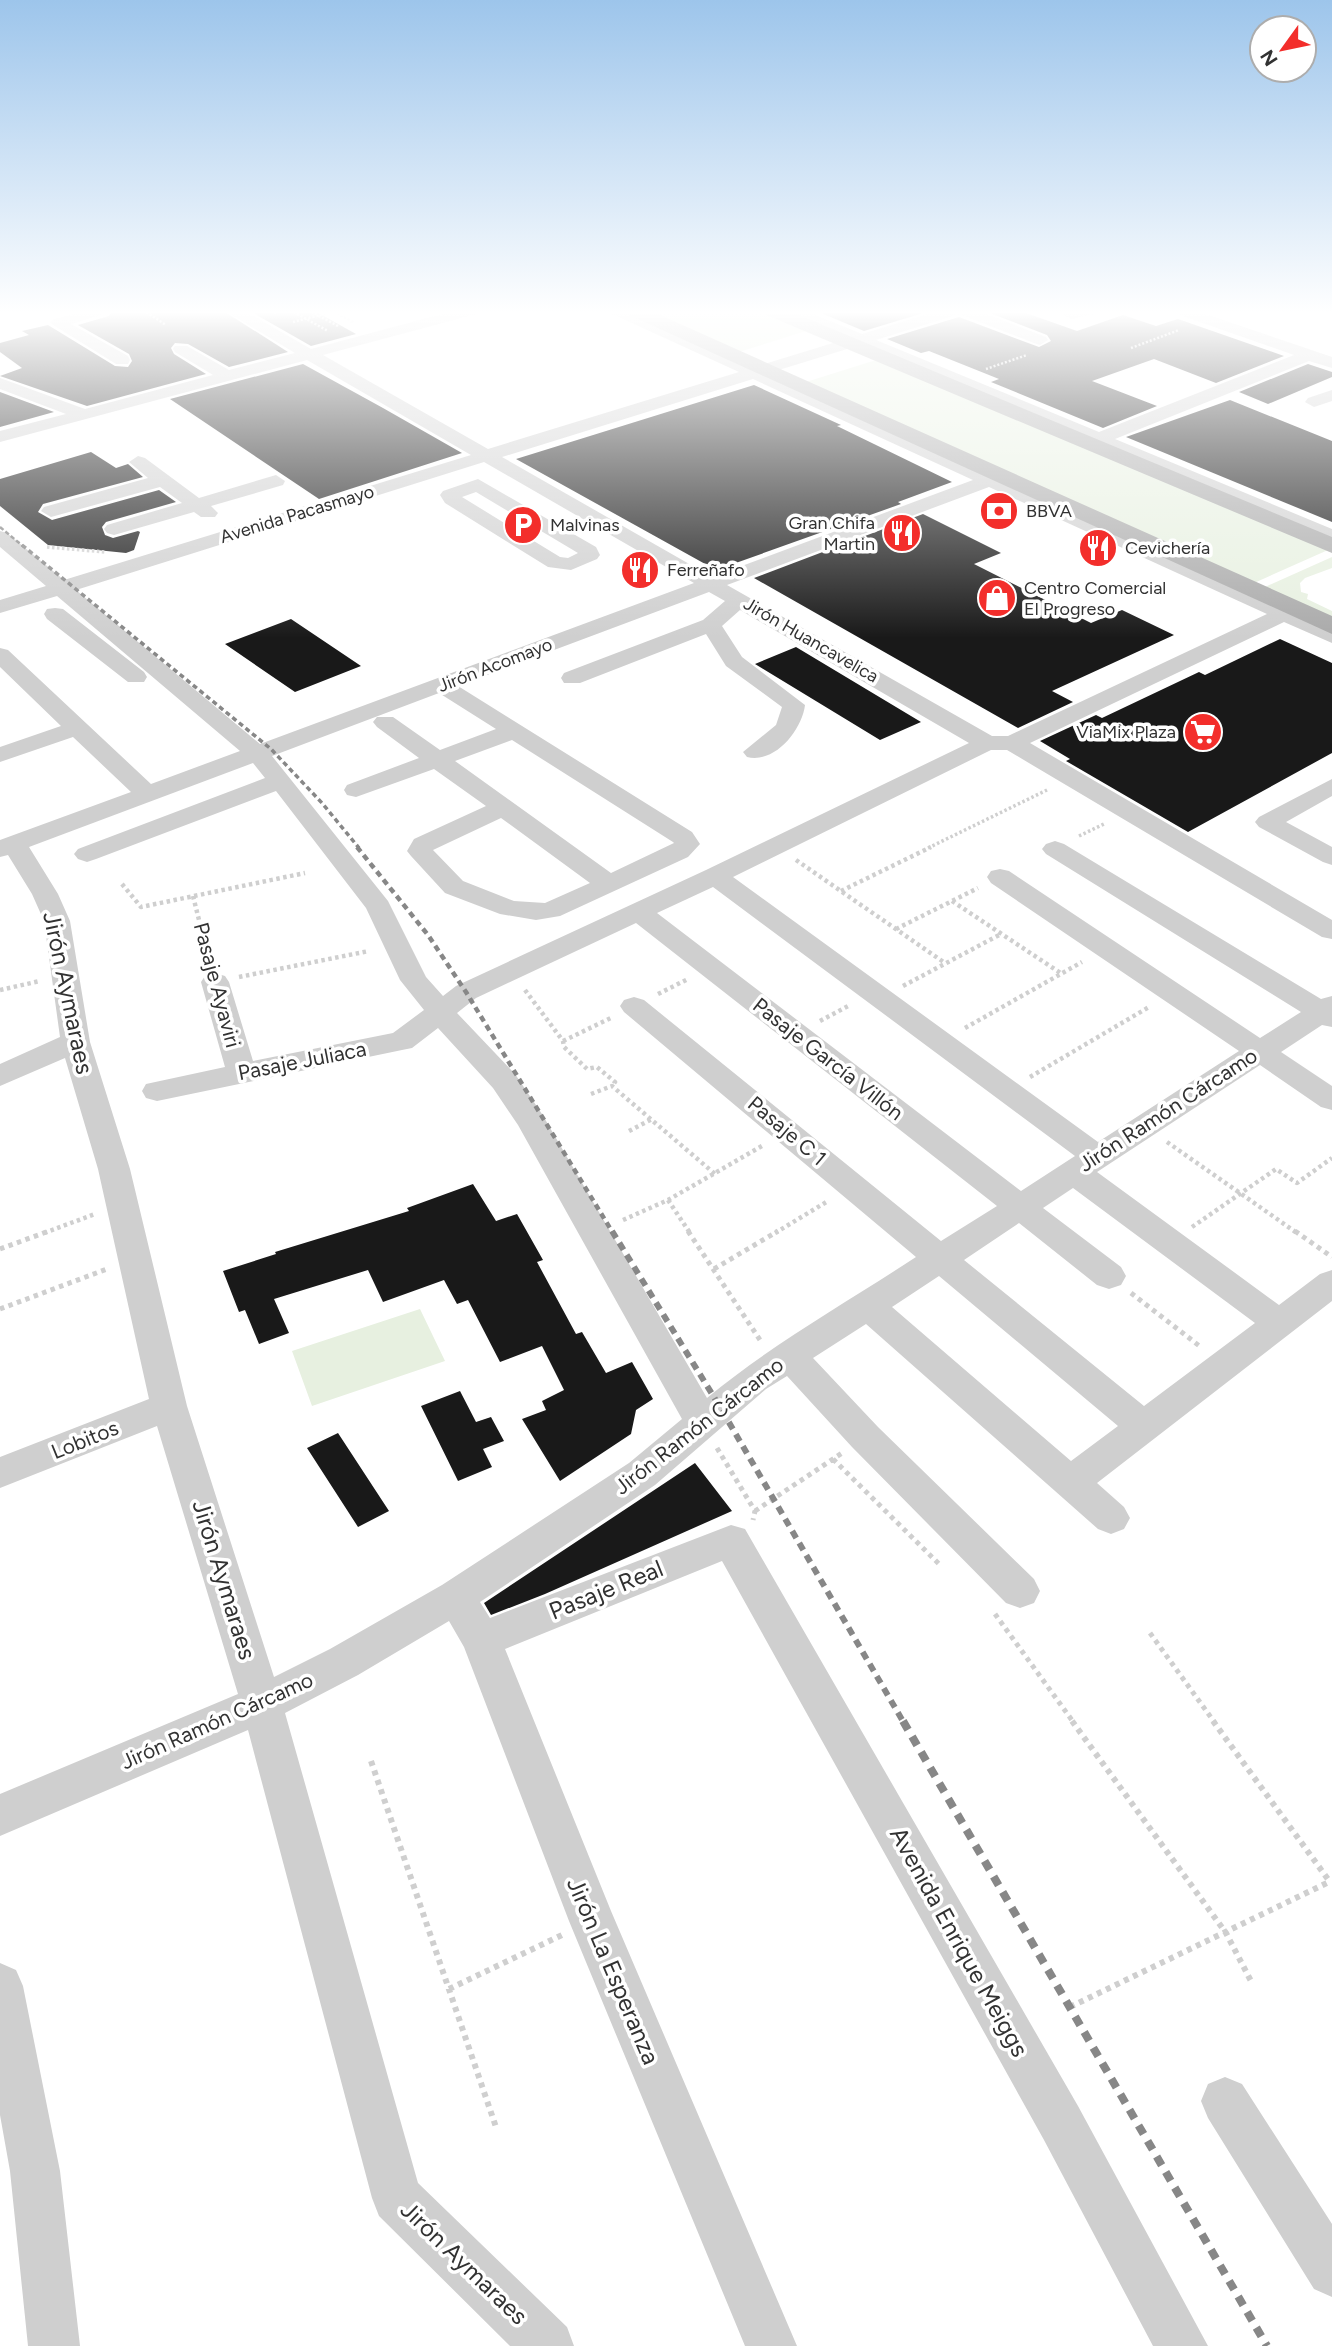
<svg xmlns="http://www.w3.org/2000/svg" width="1332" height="2346" viewBox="0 0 1332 2346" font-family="Figtree,sans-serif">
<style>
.green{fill:#e7f0e0}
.building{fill:#191919}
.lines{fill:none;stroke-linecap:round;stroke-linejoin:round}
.path-far4{stroke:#cfcfcf;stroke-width:2.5;stroke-dasharray:2 2;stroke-linecap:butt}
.path-far3{stroke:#cfcfcf;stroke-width:3.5;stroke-dasharray:2.5 2.5;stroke-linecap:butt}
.path-far2{stroke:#cfcfcf;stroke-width:4.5;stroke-dasharray:3.5 3.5;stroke-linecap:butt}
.path-far1{stroke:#cfcfcf;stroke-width:5;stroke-dasharray:4.5 4.5;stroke-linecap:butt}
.path{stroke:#cfcfcf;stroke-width:6;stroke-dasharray:5 5;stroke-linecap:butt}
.minor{fill:#cfcfcf;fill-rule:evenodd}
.major{fill:#aaa;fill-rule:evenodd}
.rail-far4{stroke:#878787;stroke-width:2.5;stroke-dasharray:4.5 2.5;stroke-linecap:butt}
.rail-far3{stroke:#878787;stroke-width:3.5;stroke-dasharray:5 3.5;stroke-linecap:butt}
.rail-far2{stroke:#878787;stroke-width:4.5;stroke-dasharray:6 4.5;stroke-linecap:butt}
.rail-far1{stroke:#878787;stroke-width:6;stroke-dasharray:8 6;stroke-linecap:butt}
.rail{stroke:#878787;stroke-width:8;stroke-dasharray:10 8;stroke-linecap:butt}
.labels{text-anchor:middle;stroke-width:7;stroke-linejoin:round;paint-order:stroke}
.far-poi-label{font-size:18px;fill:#323232;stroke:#fff;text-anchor:start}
.far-street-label{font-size:18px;fill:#323232;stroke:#fff}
.street-label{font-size:21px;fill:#323232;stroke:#fff}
.near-street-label{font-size:24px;fill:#323232;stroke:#fff}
</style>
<rect width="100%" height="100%" fill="#fff"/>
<!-- green -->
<path class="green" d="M645,310H760L809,330L739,352Z
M876,360L1328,550L1254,583L806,382Z
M1332,557V568L1305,578L1300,583L1301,592L1308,594L1307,599L1332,611V618L1265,587Z
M420,1309L445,1361L312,1406L292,1351Z"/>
<!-- building -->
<path class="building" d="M113,310H222L288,352L229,367L188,344L175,343L171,348L174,354L206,374L87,406L0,376L22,368L0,352V343L29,335L22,331L48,325L115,366L128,367L132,361L129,354L78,325L109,316Z
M248,310H313L356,334L311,346Z
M814,310H933L864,331Z
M982,310H1025L1026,313L1077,331L1123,315L1156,326L1178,319L1284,356L1216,383L1154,359L1092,381L1157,406L1103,428L991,382L999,379L929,351L921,353L887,339L959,317L1039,347L1051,341L1047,335Z
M303,364L383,408L462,453L319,499L170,399Z
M1308,364L1332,372V377L1268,404L1239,392Z
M754,385L841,425L837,426L952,482L898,502L901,504L716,570L516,459Z
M0,392L54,412L0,427Z
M1230,400L1332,441V522L1126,437Z
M91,452L116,468L128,464L143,477L43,504L38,512L52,520L159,490L176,502L106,522L102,527L105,535L113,538L138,531L140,532L134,550L126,553L48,545L0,506V479Z
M923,514L1001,553L974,564L1091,623L1122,610L1174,635L1052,691L1073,702L1018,728L754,578Z
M291,619L361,666L295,692L225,644Z
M1280,639L1332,663V753L1188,832L1066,761L1070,759L1040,741L1096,715L1102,718L1199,672L1205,675Z
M796,647L921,722L880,740L755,664Z
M473,1184L496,1221L517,1214L543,1260L537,1262L576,1334L582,1332L606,1373L632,1362L653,1399L636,1410L631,1434L560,1481L522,1419L546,1410L542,1401L564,1390L542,1346L500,1362L468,1300L457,1304L444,1280L383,1302L368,1270L274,1299L289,1333L259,1344L245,1310L239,1312L223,1271L276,1254L275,1252L409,1211L407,1208Z
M460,1391L476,1422L491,1417L504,1441L483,1449L492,1467L458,1481L421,1406Z
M338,1433L389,1511L358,1527L307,1448Z
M695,1463L732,1511L545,1594L491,1615L484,1603Z"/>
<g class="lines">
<!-- path-far4 -->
<path class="path-far4" d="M143,310L166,325
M290,310L328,331
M308,310L338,326
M330,310L353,322
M274,313L287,310
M293,322L332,312
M1131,348L1179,330
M986,369L1027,355"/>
<!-- path-far3 -->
<path class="path-far3" d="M47,547L105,552
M1079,836L1106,823
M928,848L1047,790"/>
<!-- path-far2 -->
<path class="path-far2" d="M796,860L945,963
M122,884L141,907L305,873
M841,891L931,847
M193,896L209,960
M952,901L1062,974
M896,929L978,888
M239,977L369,951
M903,986L1001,934
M0,990L40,981
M525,990L563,1041L564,1047L587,1069L597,1067L615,1082L612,1086
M658,994L688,979
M820,1021L850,1005
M965,1028L1082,962
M563,1041L613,1017
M1030,1077L1149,1007
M591,1094L612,1086L715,1174
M629,1131L652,1119
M1167,1142L1297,1233
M668,1200L690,1233
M623,1220L668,1200L762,1146
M1192,1227L1276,1169L1297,1183L1332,1158
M44,1233L95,1214
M775,1233L828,1201"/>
<!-- path-far1 -->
<path class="path-far1" d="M688,1231L760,1340
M1295,1231L1332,1257
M0,1249L49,1231
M714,1269L778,1231
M1131,1293L1202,1348
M0,1309L107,1269
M717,1448L755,1511L753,1520
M833,1459L940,1565
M755,1511L842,1453
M995,1614L1074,1723
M1150,1633L1215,1723"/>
<!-- path -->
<path class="path" d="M1072,1721L1226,1933L1252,1983
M1213,1721L1330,1882
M371,1761L497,2130
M449,1989L562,1935
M1070,2007L1331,1881"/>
<!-- minor -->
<path class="minor" d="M86,310H110L108,313L71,324L128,356L130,360L128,364H116L50,323L52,320Z
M224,310H243L311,349L457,310H482L480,313L323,355L488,449L739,372L610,313L608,310H628L755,367L846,339L784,313L782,310H803L862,334L941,310H976L1046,337L1048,340L1040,345L1034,343L959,314L876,340L1099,432L1294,355L1174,313L1172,310H1194L1332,357V368L1309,361L1115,439L1332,529V542L1099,445L1089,448L1083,447L1080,443L1083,439L860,345L769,373L1332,628V643L1284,622L1030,743L1332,920V939L1322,937L1007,750H991L733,877L1098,1142L1239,1051L991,883L987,877L991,871L1000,869L1009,871L1260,1038L1301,1012L1046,854L1042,849L1046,844L1055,841L1064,844L1321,999L1332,996V1027L1322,1025L1281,1052L1332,1086V1110L1321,1107L1260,1065L1097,1172L1279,1305L1320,1274L1332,1270V1301L1097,1483L1124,1507L1130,1518L1124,1529L1111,1534L1098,1529L866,1324L813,1358L878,1427L1034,1579L1040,1591L1034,1603L1020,1608L1006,1603L852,1447L787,1376L766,1389L655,1485L480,1602L490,1618L731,1525L745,1529L1078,2106L1208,2346H1153L1044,2140L722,1561L505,1649L611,1911L797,2346H745L569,1921L464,1647L449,1621L358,1675L285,1713L418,2183L567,2327L574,2346H510L379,2216L372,2198L248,1730L0,1836V1794L238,1694L157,1426L0,1488V1457L149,1399L98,1169L65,1058L0,1086V1064L60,1037L44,921L32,894L8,855L0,857V840L131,792L73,737L0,762V747L61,726L0,667V648L8,650L151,784L240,751L57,596L0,613V600L46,586L0,547V531L7,533L64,580L471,455L307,360L0,442V431L66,414L0,389V378L85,409L213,375L175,352L173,349L175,346H187L229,370L295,353ZM753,379L973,480L712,577L502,457ZM484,462L694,583L260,744L76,590ZM989,487L1267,614L1008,736H992L727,585ZM709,592L725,601L703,620L564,673L561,678L564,683H580L706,634L726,666L782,707L776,725L743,752L747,757C775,764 802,730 805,705L742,657L722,626L740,610L969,743L706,870L456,986L443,996L426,977L388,901L272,756L439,693L496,729L440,750L393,717H377L373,722L377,727L419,758L347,785L344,790L347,795L356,797L434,769L486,806L414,839L407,851L411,856L445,893L500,914L536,920L560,916L688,857L700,844L692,832L458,686ZM512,740L673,842L674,843L611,873L455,761ZM253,763L265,778L78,849L74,854L78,859L87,862L96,859L276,791L366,908L400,980L424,1010L393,1033L253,1061L229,982L225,976L215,973L205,976L201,982L225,1067L146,1084L142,1091L146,1098L157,1101L402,1050L412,1048L438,1028L493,1088L518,1125L682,1419L629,1463L442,1585L330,1649L274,1677L187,1406L130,1169L90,1042L70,921L58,894L29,847ZM501,818L590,883L545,903L514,901L463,881L433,850ZM713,887L1075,1156L1021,1191L657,913ZM636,923L997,1206L941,1241L644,1000L634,997L624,1000L620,1006L624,1012L916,1257C846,1303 772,1344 707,1398L542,1114L515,1074L457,1013L476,998ZM1073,1188L1255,1323L1144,1406L964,1260L1019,1223L1097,1285L1109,1289L1121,1285L1126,1276L1121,1267L1043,1208ZM939,1276L1118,1426L1071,1461L892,1307Z
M1053,310H1100L1098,313L1072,319Z
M1332,390V401L1314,407L1305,402L1308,398Z
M138,456L145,458L199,498L276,475L285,481L283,485L211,506L218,513L215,517H201L194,512L114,535L107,533L104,529L107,525L182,503L160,487L51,517L41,511L44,507L148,478L129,462Z
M478,479L596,547L600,555L597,559L571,570L548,567L445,503L440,495L443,491ZM476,492L578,553L568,558L560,557L462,497Z
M55,608L63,609L144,672L147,677L144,682H128L47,619L44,614L47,609Z
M1332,779V796L1286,822L1332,847V865L1323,862L1259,827L1255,822L1259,817Z
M0,1963L16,1970L23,1986L60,2171L80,2346H28L10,2171L0,2115Z
M1225,2077L1242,2084L1332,2224V2297L1314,2289L1208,2118L1201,2101L1208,2084Z"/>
<!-- major -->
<path class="major" d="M624,310H649L1332,616V634L627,314Z
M761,310H787L1332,537V553L764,314Z"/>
<!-- rail-far4 -->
<path class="rail-far4" d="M0,527L24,547"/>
<!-- rail-far3 -->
<path class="rail-far3" d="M22,545L271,749L322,803L359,848"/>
<!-- rail-far2 -->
<path class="rail-far2" d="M357,847L428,935L466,992L613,1233"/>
<!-- rail-far1 -->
<path class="rail-far1" d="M612,1231L720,1407L904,1723"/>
<!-- rail -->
<path class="rail" d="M903,1721L1267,2346"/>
</g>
<!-- sky -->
<linearGradient id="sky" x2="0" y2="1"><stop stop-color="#9dc5eb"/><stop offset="0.49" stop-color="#fff"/><stop offset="1" stop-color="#fff" stop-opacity="0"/></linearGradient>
<rect width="1332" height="638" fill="url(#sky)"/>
<!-- icons -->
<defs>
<symbol id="bank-disc" viewBox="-11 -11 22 22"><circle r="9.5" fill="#f32e2b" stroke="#fff"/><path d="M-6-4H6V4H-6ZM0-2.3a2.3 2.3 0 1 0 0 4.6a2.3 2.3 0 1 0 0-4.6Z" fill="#fff"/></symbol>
<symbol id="parking-disc" viewBox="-11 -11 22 22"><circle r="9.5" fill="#f32e2b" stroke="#fff"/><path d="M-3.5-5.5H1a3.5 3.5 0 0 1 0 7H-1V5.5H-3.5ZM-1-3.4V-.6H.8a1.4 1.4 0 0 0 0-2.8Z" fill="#fff"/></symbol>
<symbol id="restaurant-disc" viewBox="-11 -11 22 22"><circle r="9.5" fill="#f32e2b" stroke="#fff"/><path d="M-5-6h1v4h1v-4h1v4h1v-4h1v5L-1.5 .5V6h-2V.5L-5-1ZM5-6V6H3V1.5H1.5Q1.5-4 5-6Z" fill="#fff"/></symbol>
<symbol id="shop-disc" viewBox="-11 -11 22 22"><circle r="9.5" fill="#f32e2b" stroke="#fff"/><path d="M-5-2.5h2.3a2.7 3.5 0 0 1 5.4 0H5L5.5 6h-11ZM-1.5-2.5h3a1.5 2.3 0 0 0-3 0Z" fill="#fff"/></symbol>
<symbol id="supermarket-disc" viewBox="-11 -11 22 22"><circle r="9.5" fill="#f32e2b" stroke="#fff"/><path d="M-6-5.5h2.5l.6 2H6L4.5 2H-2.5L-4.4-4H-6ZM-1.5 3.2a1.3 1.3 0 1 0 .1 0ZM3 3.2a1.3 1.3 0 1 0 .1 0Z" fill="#fff"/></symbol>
</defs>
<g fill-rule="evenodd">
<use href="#bank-disc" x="977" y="489" width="44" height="44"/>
<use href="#parking-disc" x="501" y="503" width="44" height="44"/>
<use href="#restaurant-disc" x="880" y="511" width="44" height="44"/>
<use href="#restaurant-disc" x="1076" y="526" width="44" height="44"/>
<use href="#restaurant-disc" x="618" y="548" width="44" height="44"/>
<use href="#shop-disc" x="975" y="576" width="44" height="44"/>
<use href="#supermarket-disc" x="1181" y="710" width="44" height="44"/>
</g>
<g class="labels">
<!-- far-poi labels -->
<g class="far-poi-label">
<text x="1026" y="517">BBVA</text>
<text x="875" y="529" text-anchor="end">Gran Chifa<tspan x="875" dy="21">Martin</tspan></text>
<text x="550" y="531">Malvinas</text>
<text x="1125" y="554">Cevichería</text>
<text x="667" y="576">Ferreñafo</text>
<text x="1024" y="594">Centro Comercial<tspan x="1024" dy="21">El Progreso</tspan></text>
<text x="1176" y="738" text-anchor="end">ViaMix Plaza</text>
</g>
<!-- far-street labels -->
<g class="far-street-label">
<text transform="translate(297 514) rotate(-17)" y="6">Avenida Pacasmayo</text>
<text transform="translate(811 640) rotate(30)" y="6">Jirón Huancavelica</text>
<text transform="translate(495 665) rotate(-21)" y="6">Jirón Acomayo</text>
</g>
<!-- street labels -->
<g class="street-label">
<text transform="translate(217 985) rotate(75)" y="7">Pasaje Ayaviri</text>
<text transform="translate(828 1059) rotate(38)" y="7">Pasaje García Villón</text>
<text transform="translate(302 1061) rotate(-11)" y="7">Pasaje Juliaca</text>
<text transform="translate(1168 1110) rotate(-33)" y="7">Jirón Ramón Cárcamo</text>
<text transform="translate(787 1131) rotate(40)" y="7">Pasaje C 1</text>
<text transform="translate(699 1426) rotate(-38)" y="7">Jirón Ramón Cárcamo</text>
<text transform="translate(85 1440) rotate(-22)" y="7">Lobitos</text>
<text transform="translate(217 1721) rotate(-24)" y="7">Jirón Ramón Cárcamo</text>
</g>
<!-- near-street labels -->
<g class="near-street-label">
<text transform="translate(68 993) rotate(78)" y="8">Jirón Aymaraes</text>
<text transform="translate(224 1580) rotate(73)" y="8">Jirón Aymaraes</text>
<text transform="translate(606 1590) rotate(-22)" y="8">Pasaje Real</text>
<text transform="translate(959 1942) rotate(61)" y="8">Avenida Enrique Meiggs</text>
<text transform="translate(613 1971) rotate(67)" y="8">Jirón La Esperanza</text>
<text transform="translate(464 2263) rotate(44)" y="8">Jirón Aymaraes</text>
</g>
</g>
<!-- north arrow -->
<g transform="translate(1283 49) rotate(237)"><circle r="33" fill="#ffffff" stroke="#adadad" stroke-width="2"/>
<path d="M0-5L12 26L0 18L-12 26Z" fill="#f32e2b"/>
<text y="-10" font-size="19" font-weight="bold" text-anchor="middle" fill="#323232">N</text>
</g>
</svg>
